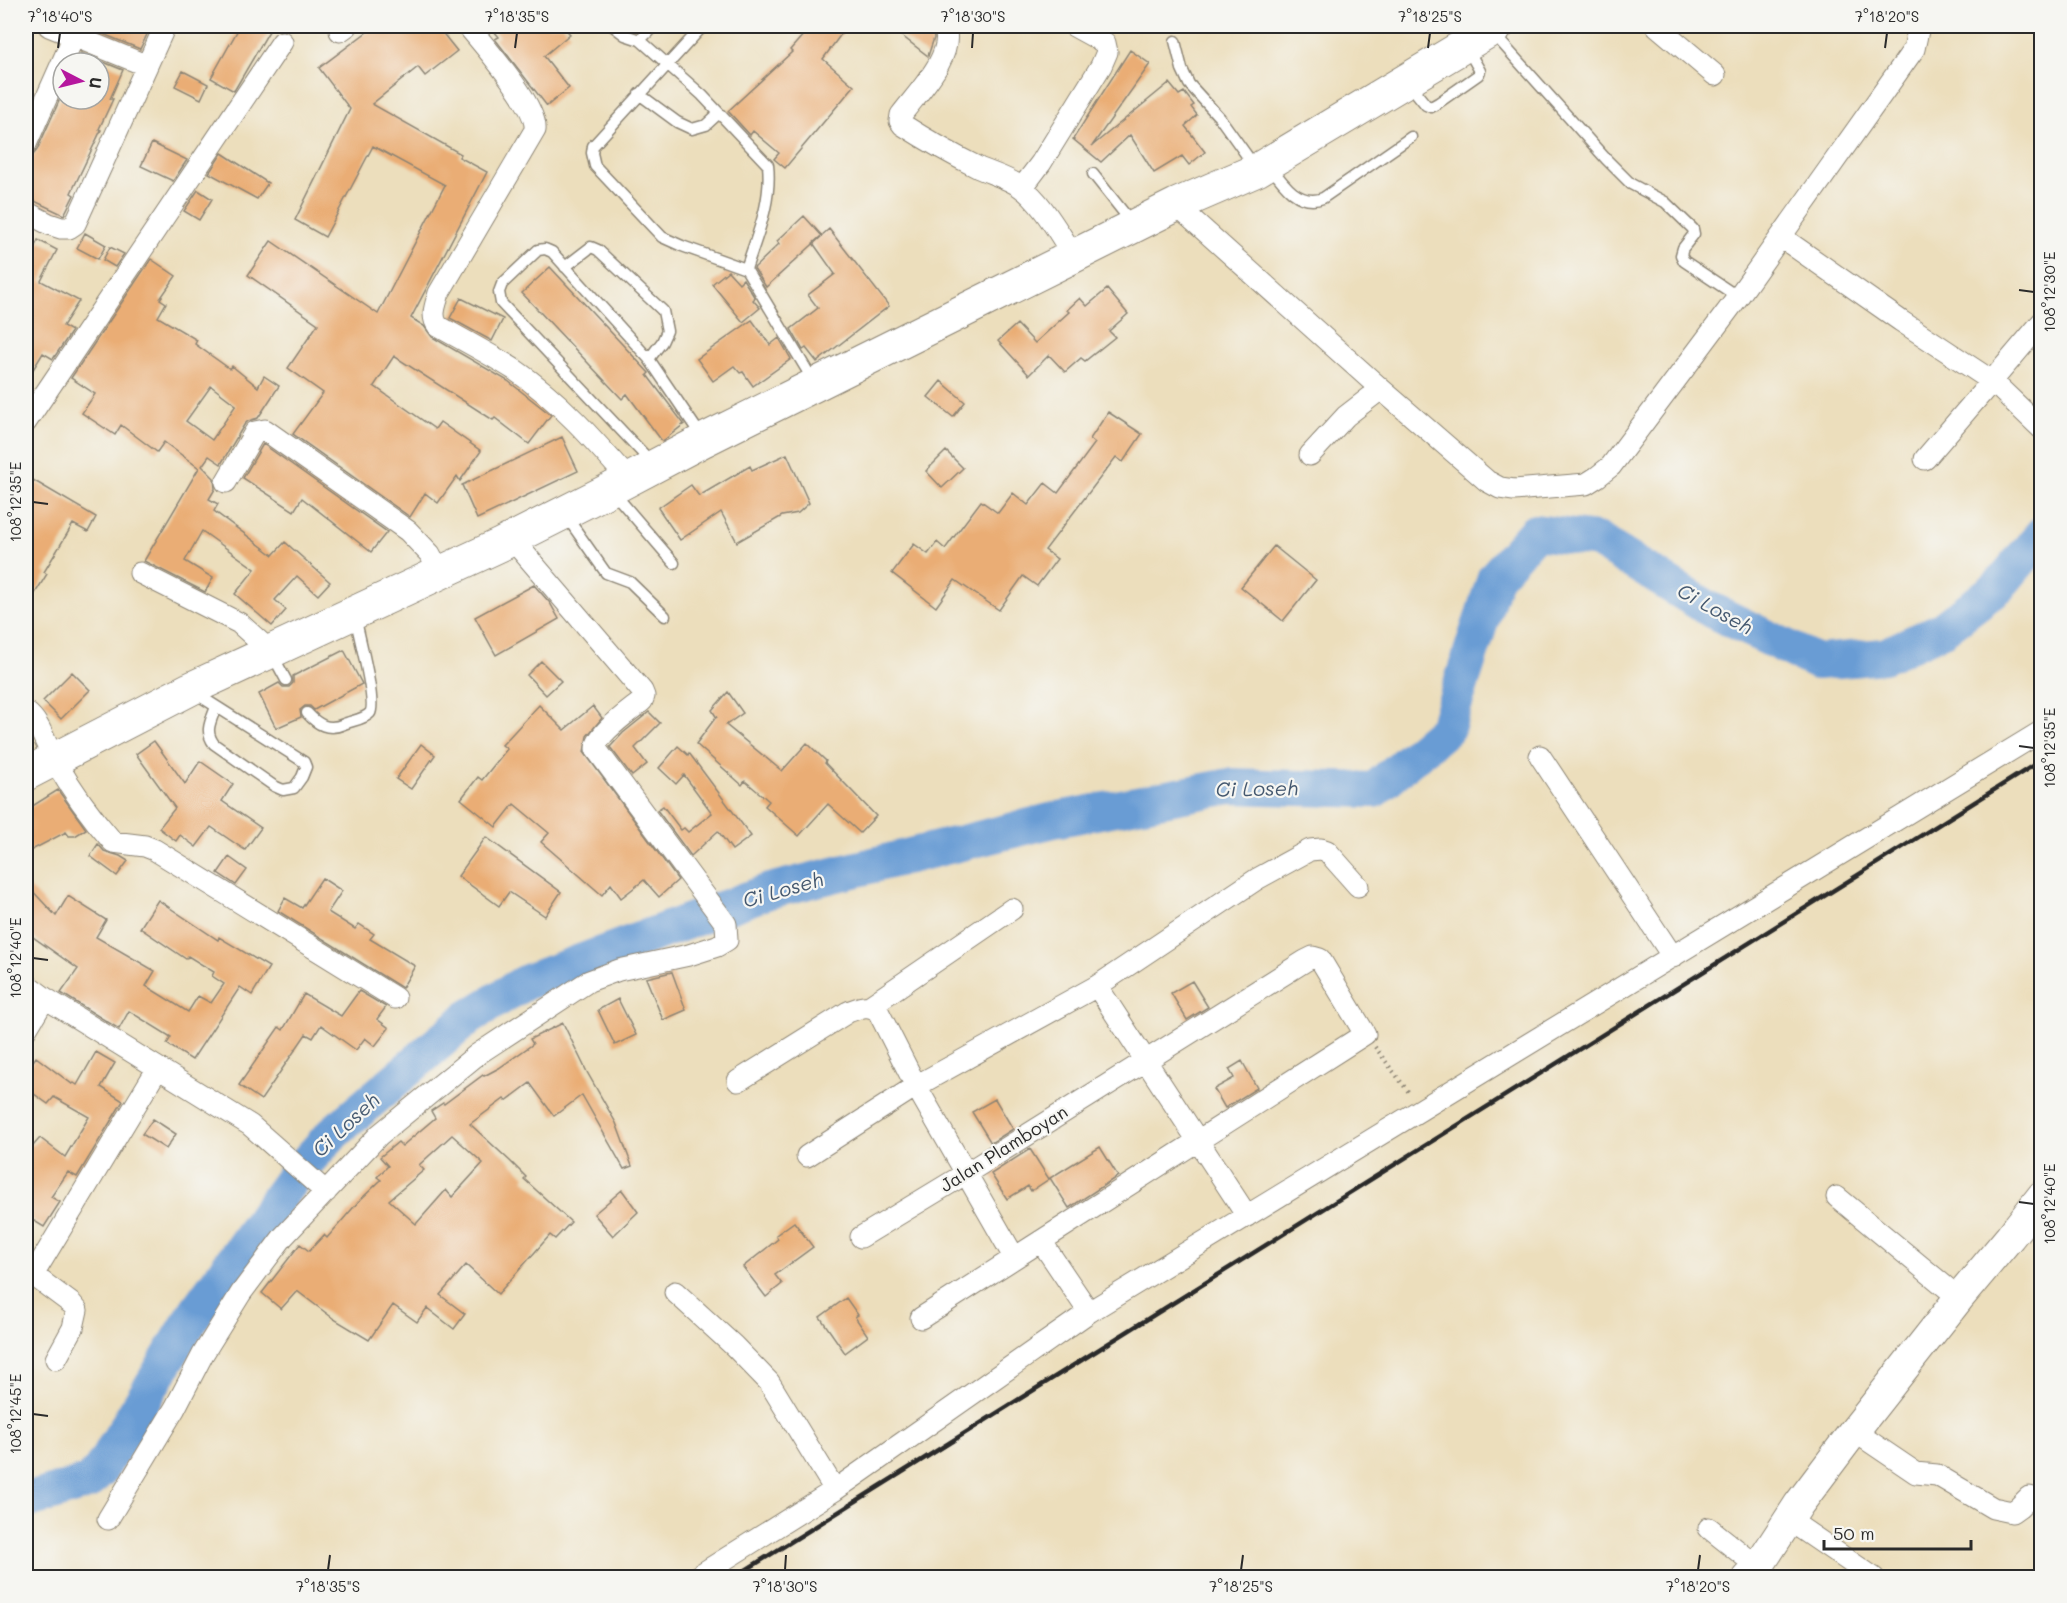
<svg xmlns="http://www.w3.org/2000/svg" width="2067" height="1603" viewBox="0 0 2067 1603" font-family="Mali,sans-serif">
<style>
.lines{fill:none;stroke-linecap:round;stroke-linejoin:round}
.river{stroke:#699cd4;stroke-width:36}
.building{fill:#eaad74;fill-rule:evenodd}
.lane-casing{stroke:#8c8474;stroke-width:13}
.street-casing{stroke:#8c8474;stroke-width:23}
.secondary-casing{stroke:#8c8474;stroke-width:32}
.highway-casing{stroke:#8c8474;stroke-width:35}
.path{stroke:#8c8474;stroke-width:4;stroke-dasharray:1.5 4.5;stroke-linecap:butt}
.lane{stroke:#fff;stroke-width:10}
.street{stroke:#fff;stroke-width:21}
.secondary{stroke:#fff;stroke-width:30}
.highway{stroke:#fff;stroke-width:33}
.rail{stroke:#2b2b2b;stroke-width:4.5}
.ticks{fill:none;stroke:#2b2b2b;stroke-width:2}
.labels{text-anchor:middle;stroke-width:4.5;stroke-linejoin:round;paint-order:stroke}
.street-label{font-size:18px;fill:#2b2b2b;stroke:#f6f6f2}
.water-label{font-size:20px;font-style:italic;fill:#44586f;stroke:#f6f6f2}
.neatline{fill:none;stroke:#2b2b2b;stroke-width:2}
.ticks-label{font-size:15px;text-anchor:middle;fill:#2b2b2b}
</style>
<rect width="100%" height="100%" fill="#f6f6f2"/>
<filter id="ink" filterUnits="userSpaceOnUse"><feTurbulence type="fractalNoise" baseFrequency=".0167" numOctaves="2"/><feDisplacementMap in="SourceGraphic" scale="12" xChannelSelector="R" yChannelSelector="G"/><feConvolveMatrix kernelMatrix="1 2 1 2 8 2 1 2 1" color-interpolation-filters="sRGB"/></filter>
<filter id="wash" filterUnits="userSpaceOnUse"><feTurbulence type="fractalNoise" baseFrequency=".008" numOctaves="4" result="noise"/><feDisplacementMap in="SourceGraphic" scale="24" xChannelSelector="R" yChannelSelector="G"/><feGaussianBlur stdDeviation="1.35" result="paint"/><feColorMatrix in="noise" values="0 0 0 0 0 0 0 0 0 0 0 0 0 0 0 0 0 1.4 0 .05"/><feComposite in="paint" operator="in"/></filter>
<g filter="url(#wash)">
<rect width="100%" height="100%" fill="#ecdebc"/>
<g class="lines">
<!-- river -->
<path class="river" d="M302,1167L332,1134L469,1017L524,983L769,891L1054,820L1230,786L1374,790L1447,728L1495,577L1535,532L1597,540L1711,610L1817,662L1884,656L1943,629L1999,586L2042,534
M26,1501L88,1482L100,1471L197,1310L297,1172"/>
</g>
<g id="blocks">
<!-- building -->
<path class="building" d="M87,26H151L140,49L86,27Z
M240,26H272L234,91L211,78Z
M375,26H437L457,51L425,76L418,67L372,104L461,154L459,157L487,172L411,318L424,326L432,337L508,381L551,415L529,444L495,418L493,420L394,356L374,386L435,429L440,422L481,451L460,481L457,476L438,503L425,493L410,517L293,434L323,393L288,368L318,324L248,275L271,241L378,314L445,185L373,146L325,237L295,220L350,109L319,68Z
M490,26H563L570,34L544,56L569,88L547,106L495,39L499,37Z
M811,26H847L823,59L854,86L785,168L774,159L779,153L753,131L750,135L728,111L792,52L790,50Z
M889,26H932L934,38L928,56Z
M1130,50L1150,64L1092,146L1169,83L1179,95L1184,92L1194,105L1191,107L1197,115L1185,126L1205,152L1189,165L1182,156L1154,173L1130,135L1101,162L1073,139Z
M81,53L123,70L110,99H113L99,129L101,130L71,193L74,195L64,215L26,197V156L33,155L37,150L60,99H99V63H76Z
M183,71L208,84L201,99L175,86Z
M152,143L187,160L173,181L141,166Z
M222,153L268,183L257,199L209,173Z
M198,190L212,199L199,220L184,211Z
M804,216L822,236L766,287L754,268L779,244L777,241Z
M829,229L889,306L817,362L806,348L803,350L791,329L818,308L808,295L835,274L813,243Z
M85,233L106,245L98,259L77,248Z
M38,240L57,250L41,281L79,301L63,326L72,331L53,359L43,353L26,381V264Z
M110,247L124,254L115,267L103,260Z
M151,259L176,276L160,299L166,303L158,317L197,340L195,344L230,369L232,366L258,387L264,376L279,386L258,418L248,421L244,425L221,464L209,456L202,466L214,478L215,489L209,499L218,504L214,511L273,555L285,542L330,582L318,595L297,576L275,600L286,610L272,626L235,594L255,569L202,531L185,561L213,578L205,592L144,561L199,468L164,442L157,452L121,425L115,435L82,413L95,394L71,378ZM211,386L236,405L212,440L186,421Z
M550,267L649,373L647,375L684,424L664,440L662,441L627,394L622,399L522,293Z
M728,271L739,283L743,279L755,298L753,300L760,308L743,322L712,284Z
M1107,289L1128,314L1109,331L1115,337L1085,361L1081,358L1065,372L1049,355L1029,375L998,341L1017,324L1035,343L1069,312L1067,310L1080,298L1087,306Z
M461,298L503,319L492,341L450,318Z
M752,320L770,345L779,338L791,359L753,386L743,372L740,373L734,366L713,381L697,359Z
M941,381L965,402L953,417L928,397Z
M1108,412L1142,434L1123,462L1116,457L1045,550L1057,559L1037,586L1023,576L999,610L955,580L936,607L892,573L914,544L928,554L937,542L945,549L981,501L998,513L1013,493L1028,505L1045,483L1058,493L1095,443L1090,439Z
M562,437L578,471L477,519L462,485Z
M263,444L387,532L371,552L302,498L294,511L243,478Z
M946,451L963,468L942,488L926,471Z
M787,454L809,503L798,513L782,516L737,542L721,512L680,540L658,508L691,485L699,496L750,466L752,470Z
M26,476L96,517L88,532L73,524L44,572L47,574L26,608Z
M1274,546L1316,580L1283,621L1241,587Z
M534,585L550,603L559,619L496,655L475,617Z
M344,650L362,684L314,710L310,706H305L300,710L301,717L276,728L259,694L279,683L283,687H289L293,683V676Z
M541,661L561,681L546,695L527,675Z
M72,672L90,690L61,719L43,701Z
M728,692L743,713L726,725L782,771L807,743L826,761L825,763L876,816L860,833L828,804L799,836L765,806L769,801L745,781L742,785L696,744L716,717L717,718L712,710Z
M539,705L564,730L593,706L602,718L587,736L584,752L678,880L659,897L644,880L621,898L611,884L602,895L541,842L549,833L514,804L496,827L461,799L478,777L482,780L507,749L502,745Z
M649,712L660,723L635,748L647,764L632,776L610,747L623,733Z
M154,741L185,784L200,761L233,784L222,801L261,828L245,850L211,827L196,847L180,835L176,841L159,828L175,808L136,754Z
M421,744L435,755L411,789L396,779Z
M678,746L688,755L689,753L751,836L732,850L718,831L691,856L657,810L663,806L681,830L684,828L688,832L712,813L684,775L676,784L659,768Z
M58,790L86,829L75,836H69L66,832L26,853V810Z
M486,837L561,892L545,916L509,892L499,906L458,876Z
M98,844L104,851L120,856L128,861L117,876L90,856Z
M229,857L247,870L236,885L218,873Z
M322,878L342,891L328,912L355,929L359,924L374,934L370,939L415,966L402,988L278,911L285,898L302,908Z
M26,884L56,916L68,896L106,920L96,937L155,971L146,986L188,1012L198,996L211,1003L224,984L212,976L214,972L188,956L186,959L140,928L158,900L218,940L219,937L269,967L252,995L240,987L192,1060L167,1044L171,1037L129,1011L119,1029L61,993L78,969L26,932Z
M672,972L686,1010L663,1020L646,978Z
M1192,981L1208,1007L1187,1020L1171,993Z
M359,991L386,1007L377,1019L389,1028L375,1046L365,1038L356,1050L321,1025L313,1038L306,1034L261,1100L239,1085L279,1027L283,1030L304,994L341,1016Z
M618,999L636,1035L615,1045L598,1010Z
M563,1023L587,1072L616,1123L632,1166L624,1169L582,1095L554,1116L530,1083L506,1101L504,1099L470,1124L510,1161L526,1177L524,1179L571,1222L555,1239L550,1235L498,1294L466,1265L440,1295L465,1314L454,1329L427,1308L417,1322L393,1305L369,1340L334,1319L297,1291L281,1309L262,1293L300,1244L309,1251L324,1235L327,1238L359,1201L381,1180L377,1177L388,1166L380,1157L398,1142L402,1146L435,1118L431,1111L443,1103L444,1104L483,1075L484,1076L499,1068L533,1044L530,1039ZM452,1135L483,1163L452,1197L446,1190L416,1224L389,1200L424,1170L419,1165Z
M96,1052L115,1063L101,1087L123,1101L77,1177L68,1172L51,1197L60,1202L44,1227L26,1216V1140L33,1146L40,1138L65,1157L89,1117L54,1097L48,1104L26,1088V1071L36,1057L72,1084L74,1083L77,1085Z
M1242,1061L1257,1088L1225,1108L1214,1089L1234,1078L1229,1069Z
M995,1099L1013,1129L991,1143L972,1112Z
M153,1119L176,1134L166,1149L142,1134Z
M1100,1147L1118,1176L1069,1208L1050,1178Z
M1030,1149L1049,1179L1031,1191L1028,1186L1007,1199L991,1174Z
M622,1190L638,1212L613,1236L594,1214Z
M794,1222L813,1247L775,1275L782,1284L766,1297L743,1267L778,1239L776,1235Z
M846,1298L858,1315L855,1317L868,1336L845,1353L820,1317Z"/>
</g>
</g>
<g filter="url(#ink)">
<use href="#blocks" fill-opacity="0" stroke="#8c8474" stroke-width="1.5"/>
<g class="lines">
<defs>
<path id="lane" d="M613,26L625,35L640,40L702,95L768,165C772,202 757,235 746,269L814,382
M703,26L593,146L592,153L595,166L662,237L682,246L746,269
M1492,32L1606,159L1631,184L1665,202L1693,229L1694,234L1683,248L1681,255L1684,261L1738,297
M640,40L654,26
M1175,41L1182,69L1189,84L1220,118L1255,167
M1409,84L1426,105L1431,107L1438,103L1478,75L1480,71L1467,48
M639,94L677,122L692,129L706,125L719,113
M1270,166C1283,184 1299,207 1323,198L1411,137
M1093,174L1132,223
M565,267L591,247L598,250L663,311L667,331L662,342L649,359
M652,463L501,303L499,292L502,284L538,250L545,249L552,252L649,359L702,437
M613,492L674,563
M566,516L606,573L630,582L665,616
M272,654L286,680
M195,693L304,762L306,767L302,777L294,788L283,790L274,786L214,744C204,731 211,721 216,707
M307,713C318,725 328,731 344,724C351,721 365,719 370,713C377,703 358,632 355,616"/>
<path id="street" d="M49,26L145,65
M468,26C484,46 538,106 535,130L439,293C436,304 430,316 438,326C463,340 490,354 515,370C559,400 594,440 629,480
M944,26C957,54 917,93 901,115L900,121L903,125C928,141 953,155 979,168C993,174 1008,178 1021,187C1042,202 1059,234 1074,256
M1657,26L1715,75
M340,31L347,26
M26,144L74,36
M1022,188L1041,163L1101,66L1107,52L1105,43L1074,26
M1176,205L1381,389L1487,481L1500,488L1514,490L1586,484L1597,477L1611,466L1738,297L1914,49L1919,26
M26,212L49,224L61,228H69L75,224L165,26
M1781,237L1901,321L1992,381L2042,322
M26,422L282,42
M1310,455L1346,416L1381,389
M1925,459L1992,381L2042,429
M226,482L255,432L265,430L408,531L430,554L440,573
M140,573L239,623L271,652
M26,712C41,723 45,744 54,759C71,789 91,817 113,842L145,846L155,850L395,998
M1540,756L1673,957
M26,984L45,998L250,1125L326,1192
M1097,986L1247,1216
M870,1006L1012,909
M26,1030L45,998
M738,1081L848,1012C859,1008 868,1003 878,1011L916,1086L1097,986L1257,879L1310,850L1321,849L1327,851L1358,886
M807,1156L916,1086L1014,1257
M1837,1197L1959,1298
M861,1237L965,1174L1305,961L1313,957L1320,959L1365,1034L1041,1241
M675,1292L734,1346L769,1382L835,1490L1089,1312L2042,731
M921,1318L1041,1241L1089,1312
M56,1359L73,1328L77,1310L72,1304L33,1275L158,1068
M1854,1431L1916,1473L1937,1475L1993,1508L2012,1512L2019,1507L2029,1497L2042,1500
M108,1519L175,1408L203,1354L241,1293L283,1237L379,1135L478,1054L589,981L619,970L689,955L717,946L727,940L726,924L596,749C596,734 630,711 642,701L644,696L642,691L512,539
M1789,1520L1874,1578
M1709,1528L1758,1567
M695,1578L835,1490"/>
<path id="secondary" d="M1747,1578L1758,1567L1799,1504L1851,1435L1959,1298L2010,1237L2042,1196"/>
<path id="highway" d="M26,774L190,689L500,545L611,489L704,440L1074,256L1176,205L1257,170L1497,26"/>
</defs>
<!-- lane casing -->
<use href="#lane" class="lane-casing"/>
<!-- street casing -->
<use href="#street" class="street-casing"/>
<!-- secondary casing -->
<use href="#secondary" class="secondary-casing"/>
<!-- highway casing -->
<use href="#highway" class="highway-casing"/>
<!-- path -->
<path class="path" d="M1375,1047L1410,1094"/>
<!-- lane -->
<use href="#lane" class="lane"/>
<!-- street -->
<use href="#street" class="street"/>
<!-- secondary -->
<use href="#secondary" class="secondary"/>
<!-- highway -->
<use href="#highway" class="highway"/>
<!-- rail -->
<path class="rail" d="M733,1578L2042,760"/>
</g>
</g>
<!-- ticks -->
<path class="ticks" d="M58,48L60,33M515,48L517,33M972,48L973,33M1428,48L1430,33M1885,48L1887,33M2019,290L2034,292M33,502L48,504M2019,746L2034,748M33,958L48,960M2019,1202L2034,1204M33,1414L48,1416M328,1570L330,1555M785,1570L786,1555M1241,1570L1243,1555M1698,1570L1700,1555"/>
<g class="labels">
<!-- street labels -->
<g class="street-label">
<text transform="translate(1004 1149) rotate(-32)" y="6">Jalan Plamboyan</text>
</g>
<!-- water labels -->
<g class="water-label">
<text transform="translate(1715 609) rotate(29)" y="7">Ci Loseh</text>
<text transform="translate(1257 789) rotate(-1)" y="7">Ci Loseh</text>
<text transform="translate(783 890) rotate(-16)" y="7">Ci Loseh</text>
<text transform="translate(346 1125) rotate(-43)" y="7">Ci Loseh</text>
</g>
</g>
<!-- margin -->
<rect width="2067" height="1603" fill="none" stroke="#f6f6f2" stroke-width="66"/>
<!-- north arrow -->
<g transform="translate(81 81) rotate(97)"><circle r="28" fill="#f6f6f2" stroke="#a5a5a2" stroke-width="1.5"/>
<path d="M0-4.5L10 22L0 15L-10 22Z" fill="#b5179e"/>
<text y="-9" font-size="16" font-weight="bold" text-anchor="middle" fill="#2b2b2b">U</text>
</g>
<!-- scale -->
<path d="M1824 1540v9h147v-9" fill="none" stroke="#2b2b2b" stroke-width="3"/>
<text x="1833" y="1540" font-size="18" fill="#2b2b2b" stroke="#f6f6f2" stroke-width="4.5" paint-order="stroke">50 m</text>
<rect x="33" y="33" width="2001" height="1537" class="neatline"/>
<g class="ticks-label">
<text x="60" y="22">7°18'40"S</text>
<text x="517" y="22">7°18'35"S</text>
<text x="973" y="22">7°18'30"S</text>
<text x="1430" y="22">7°18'25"S</text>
<text x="1887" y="22">7°18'20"S</text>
<text transform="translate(2050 292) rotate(-90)" y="5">108°12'30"E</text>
<text transform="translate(16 502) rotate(-90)" y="5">108°12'35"E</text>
<text transform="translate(2050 748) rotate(-90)" y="5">108°12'35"E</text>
<text transform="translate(16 958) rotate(-90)" y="5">108°12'40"E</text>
<text transform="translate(2050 1204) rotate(-90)" y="5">108°12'40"E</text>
<text transform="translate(16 1414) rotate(-90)" y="5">108°12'45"E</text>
<text x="328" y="1592">7°18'35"S</text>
<text x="785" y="1592">7°18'30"S</text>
<text x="1241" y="1592">7°18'25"S</text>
<text x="1698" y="1592">7°18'20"S</text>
</g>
</svg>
